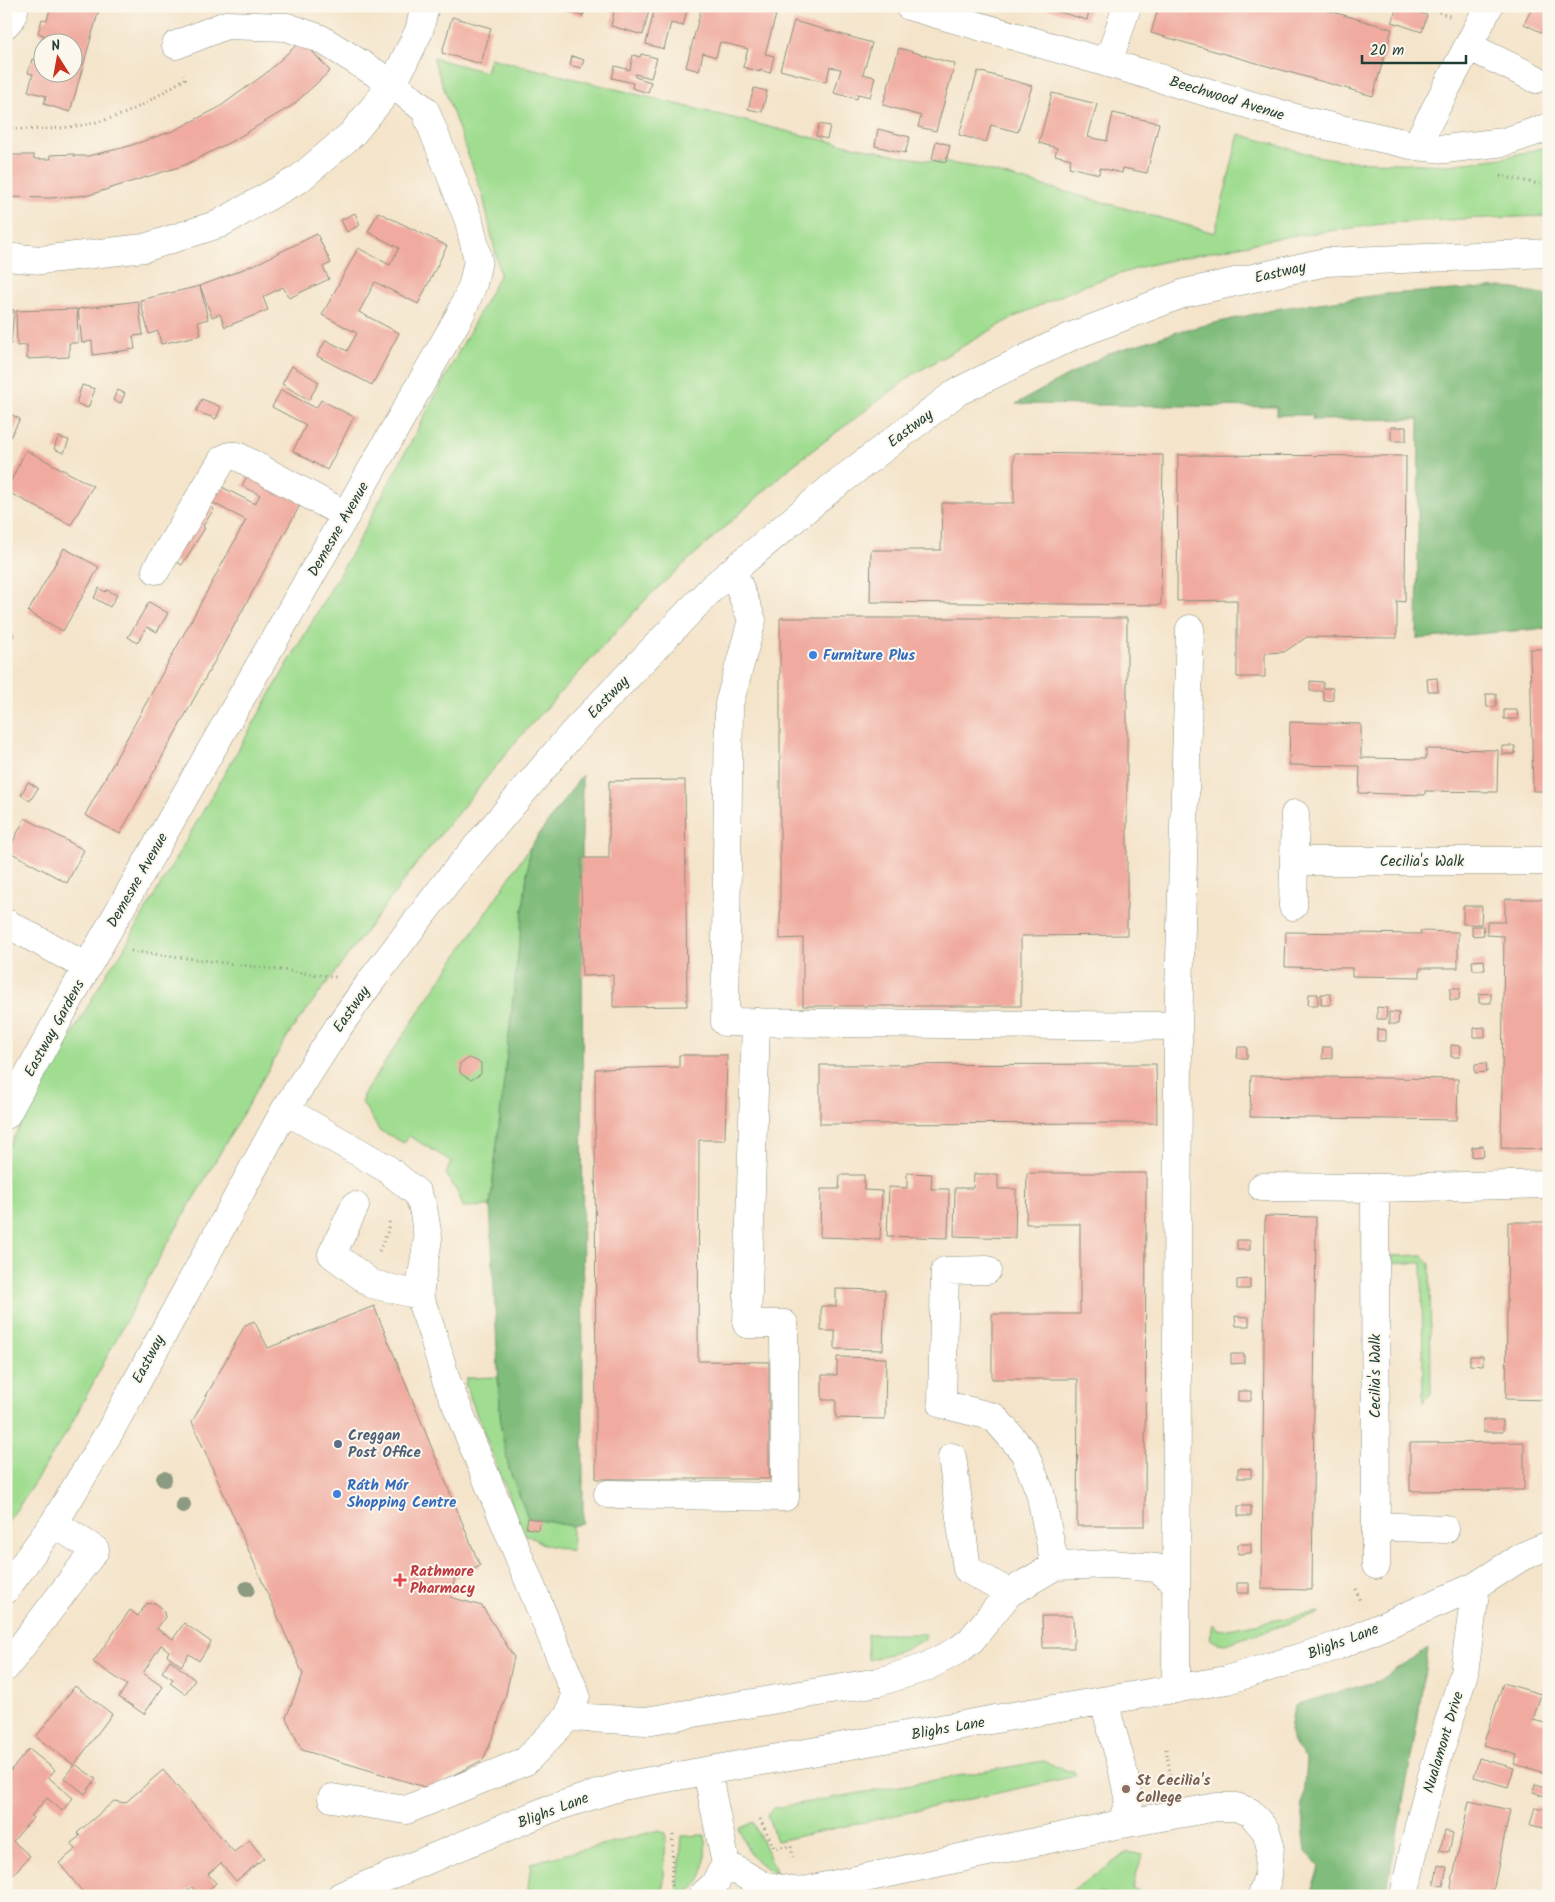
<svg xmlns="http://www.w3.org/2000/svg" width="1555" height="1902" viewBox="0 0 1555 1902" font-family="Kalam,sans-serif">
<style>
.green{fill:#a0dd91;stroke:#608d62}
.forest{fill:#80bc7b;stroke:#507c58}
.building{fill:#f0aa9f;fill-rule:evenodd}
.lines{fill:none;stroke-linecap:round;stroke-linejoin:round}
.minor-casing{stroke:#8a907f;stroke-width:29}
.path{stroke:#8a907f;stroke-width:3;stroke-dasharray:1 4;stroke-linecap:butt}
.minor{stroke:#fff;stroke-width:28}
.tree{fill:#8d9a82}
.shop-dot{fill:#3f7fe0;stroke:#fbf7ec;stroke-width:2}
.service-dot{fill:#5c6f8a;stroke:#fbf7ec;stroke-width:2}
.health-dot{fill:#e0444e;stroke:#fbf7ec;stroke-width:2}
.education-dot{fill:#8d6e63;stroke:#fbf7ec;stroke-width:2}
.labels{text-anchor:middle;stroke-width:4;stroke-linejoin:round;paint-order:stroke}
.street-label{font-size:15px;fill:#1f3d34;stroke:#fbf7ec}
.shop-label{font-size:15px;font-weight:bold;fill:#366cbe;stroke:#fbf7ec;text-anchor:start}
.service-label{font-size:15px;font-weight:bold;fill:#4e5e75;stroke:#fbf7ec;text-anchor:start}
.health-label{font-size:15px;font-weight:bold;fill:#be3a42;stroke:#fbf7ec;text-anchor:start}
.education-label{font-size:15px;font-weight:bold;fill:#785e54;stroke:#fbf7ec;text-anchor:start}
</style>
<rect width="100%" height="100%" fill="#fbf7ec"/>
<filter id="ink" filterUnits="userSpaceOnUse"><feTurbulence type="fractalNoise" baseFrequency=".02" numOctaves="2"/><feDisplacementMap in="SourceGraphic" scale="10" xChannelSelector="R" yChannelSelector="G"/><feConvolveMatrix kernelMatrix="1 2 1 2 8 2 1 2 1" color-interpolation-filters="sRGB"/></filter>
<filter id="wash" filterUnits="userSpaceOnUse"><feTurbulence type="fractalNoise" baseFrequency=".0096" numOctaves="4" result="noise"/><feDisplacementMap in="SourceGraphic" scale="20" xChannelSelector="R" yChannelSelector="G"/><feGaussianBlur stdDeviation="1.12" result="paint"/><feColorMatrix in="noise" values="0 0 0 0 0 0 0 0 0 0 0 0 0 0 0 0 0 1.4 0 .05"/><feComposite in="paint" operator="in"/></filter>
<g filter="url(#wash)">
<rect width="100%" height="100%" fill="#f4e4ca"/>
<!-- green -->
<path class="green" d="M433,58L486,72L490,58L810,137L906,157L975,167L1215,233L1239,134L1316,156L1348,161L1450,165L1502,158L1549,146V216L1484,218L1389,223L1278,238L1148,265L1085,285L1014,317L914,374L793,465L650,595L519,738L418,862L290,1032L162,1253L67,1432L19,1506L6,1524V1151L110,967L119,957L355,547L500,274L483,196Z
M530,847L490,1206L463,1207L459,1195L446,1174L451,1161L409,1136L404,1143L379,1130L362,1102L363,1095Z
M1422,1255L1430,1263L1431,1394L1423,1402L1422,1263H1392V1256Z
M498,1377L501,1429L509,1469L528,1518L572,1526V1551L543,1544L523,1533L465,1384L467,1378Z
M1319,1612L1318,1614L1225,1644L1218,1643L1210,1639L1213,1624L1217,1629L1223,1630Z
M867,1634H925V1639L904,1650L868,1660Z
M1044,1761L1064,1770L1074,1771L1076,1776L777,1841L767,1815L774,1808Z
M753,1822L777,1873C755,1864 747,1851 739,1829Z
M660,1830L666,1833L663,1896H527L531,1863Z
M705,1835C705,1861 709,1887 677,1896L682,1836Z
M1128,1852L1142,1855L1132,1889L1153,1896H1109L1102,1893L1086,1896H1064Z"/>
<!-- forest -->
<path class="forest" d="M1503,287L1549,295V628L1417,639L1419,419L1312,420L1313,415H1277V407L1016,404L1109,353L1184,330L1281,308L1387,294Z
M582,775L583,1523L572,1526L528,1518L509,1469L501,1429L490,1206L530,847Z
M1428,1648L1417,1724L1386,1896H1311L1320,1866L1306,1852L1302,1815L1306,1758L1293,1743L1290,1730L1294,1705L1378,1681Z"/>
<g id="blocks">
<!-- building -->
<path class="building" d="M51,6H100L70,112L44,104L46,96L28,91L33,74L28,73L32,59L36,60L44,35L38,33L42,19L47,20ZM42,42H72V72H42Z
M566,6H586L583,16L565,11Z
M597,6H650L643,35L611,26L614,12Z
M655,6H688L683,26L671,23L664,49L646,44Z
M702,6H743L776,15L765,54L774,56L770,73L760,70V72L743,67L748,49L720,42L716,57L703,53L699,71L686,67Z
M1038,6H1090L1087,20Z
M1159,6H1312L1392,29L1373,96L1151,33Z
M1397,6L1427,15L1422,32L1392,22Z
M1533,6H1549V36L1524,24Z
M452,17L491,28L481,64L442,53Z
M794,21L872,43L863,74L875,77L870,97L858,94L857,99L834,93L841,69L830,67L826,82L780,70Z
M302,40L330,71L293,105L234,140L185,165L89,195L50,198L6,197V157L12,158V155H34V159H51L50,155L74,154V156H88L126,147L173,131L218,108L265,74Z
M899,48L955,64L936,131L918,127L921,116L883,105Z
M641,54L657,58L651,78L635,74V77L651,82L648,93L632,88L633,83L612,78L615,66L630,70L633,55L640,57Z
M572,56L584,60L581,68L570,65Z
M978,71L1032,86L1018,132L991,125L986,142L959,135Z
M754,88L767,91L762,112L748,109Z
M1052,93L1097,104L1088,137L1107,141L1113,113L1159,123L1147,173L1123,168L1122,173L1100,168L1099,174L1069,167L1071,159L1055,155L1057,148L1039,143Z
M819,124L830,126L827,139L816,136Z
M878,129L910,137L905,153L875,146Z
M936,141L950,145L946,162L932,159Z
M378,212L447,246L418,304L375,282L359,312L399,333L372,385L317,356L326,340L347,351L357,333L322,315L358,248L390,265L399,248L368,232Z
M355,213L360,225L347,232L341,220Z
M317,234L331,263L323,267L329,279L289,298L283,287L263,297L268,310L225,327L220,314L212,317L200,286L208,319L198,322L201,335L161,344L158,331L149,334L140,300L200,286L229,275L258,263Z
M138,301L143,335L133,336L135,349L93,355L92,341L82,343L78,309Z
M6,309L14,310L11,344H6Z
M77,309L78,343H69V357L27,359V345L17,346L16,311Z
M292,366L319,382L309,400L282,384Z
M82,385L95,389L88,408L76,403Z
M117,390L125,393L121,403L113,400Z
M281,390L316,408L321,400L354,417L327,470L293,451L306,425L272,407Z
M202,399L221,407L216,419L196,411Z
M6,412L20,419L6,445Z
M1391,427H1406V441H1391Z
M58,437L69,440L64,453L54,449Z
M26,450L93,486L71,525L6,491Z
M1014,453L1163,455L1161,605L870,602L871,550H941L942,503H1014Z
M1178,455L1406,456L1405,602L1397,601V638L1307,637L1284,652L1265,653V677H1237V600L1177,601Z
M251,468L305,496L120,834L85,815L246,520L205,499L214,483L255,504L260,495L242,486Z
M204,502L214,509L203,526L205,528L182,565L170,558Z
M64,548L99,567L63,631L28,612Z
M99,588L105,592L107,590L117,595L110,607L94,598Z
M149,602L168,613L157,632L147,627L137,643L128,637Z
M780,618H1127V935L1021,936V1006H803V938L780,939Z
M6,632L14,635L6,651Z
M1530,649H1549V791H1533Z
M1437,678L1438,691H1428L1427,679Z
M1310,681L1323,682V688H1333V700L1324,701L1323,691H1310Z
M1486,694H1496V707H1487Z
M1504,710H1517L1518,719H1504Z
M1290,722L1361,724V758L1426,759V749L1498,750L1497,792L1425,791V795L1359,793L1360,766L1289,765Z
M1502,746H1515V754H1502Z
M685,780L687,1006L613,1007V975L582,976L581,858H609V781Z
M28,782L38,788L30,801L21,795Z
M25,818L84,850L67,883L8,851Z
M1505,899H1549V1149L1501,1148L1504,936L1487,935V922H1505Z
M1463,906H1482L1481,924H1463Z
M1472,926H1483L1484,935L1472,936Z
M1420,931L1458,932V968H1420V977L1352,976V968L1285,967L1286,932L1421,934Z
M1484,960L1485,970H1473L1472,961Z
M1450,988H1460L1459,1000H1450Z
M1491,993V1003H1479V994Z
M1309,994H1318V1005H1308Z
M1321,994H1331L1330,1005H1321Z
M1377,1007L1387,1008L1386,1019H1377Z
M1389,1012L1399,1013L1398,1024H1389Z
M1485,1027V1037H1474V1028Z
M1377,1029L1386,1030V1041H1377Z
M1451,1045L1461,1046L1460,1057H1451Z
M1238,1047H1247V1058H1237Z
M1323,1047H1332V1058L1322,1059Z
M679,1055H727L725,1140H699L698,1361L769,1362V1479H596L595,1069L679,1067Z
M470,1058L481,1063V1074L471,1080L460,1073V1063Z
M1486,1063L1487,1072L1475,1073V1064Z
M1156,1064L1157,1123L820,1124V1065Z
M1251,1076L1458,1079L1457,1120L1250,1117Z
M1483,1146L1484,1156L1472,1157V1147Z
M907,1173L932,1174L931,1189H949L948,1238L887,1236L889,1187L907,1188Z
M1027,1173H1146L1145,1526H1077L1078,1379H992V1314H1080V1224H1026Z
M974,1174H998V1189H1016L1015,1238L954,1236L955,1188H973Z
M840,1175H864V1190L882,1191L880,1239L820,1237L821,1189H839Z
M1265,1216L1316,1217L1312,1590L1262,1589Z
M1508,1222H1549V1400L1506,1399Z
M1237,1240H1250V1250H1237Z
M1250,1279V1289H1237V1280Z
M836,1289L885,1290L883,1350L835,1349V1331H821V1306H836Z
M374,1306L480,1566L455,1578L450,1597L482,1606L514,1657L506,1694L496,1729L483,1760L428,1788L302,1750L286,1718L303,1674L192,1422L245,1325L254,1321L268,1348Z
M1235,1316L1249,1317V1326H1236Z
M1231,1354H1244V1363L1231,1364Z
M1470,1356H1483V1366L1470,1365Z
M837,1357L886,1358L885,1419L836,1418V1400H822V1375H837Z
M1238,1391H1251V1401H1238Z
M1483,1420H1503V1432H1483Z
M1524,1442V1490L1410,1491V1443Z
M1238,1468L1251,1469V1478H1238Z
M1238,1506H1251V1516H1238Z
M528,1518L540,1520L538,1530L526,1528Z
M1238,1544H1251V1553L1238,1554Z
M1237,1583H1249V1593H1237Z
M155,1603L163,1609L165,1617L157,1629L173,1639L184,1623L211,1642L199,1661L189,1654L181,1666L167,1655L169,1651L161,1645L143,1673L163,1687L144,1714L119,1697L127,1685L93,1662L130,1610L138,1616L146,1604Z
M1042,1616H1073L1074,1648H1043Z
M170,1660L195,1680L185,1694L170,1683L173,1679L162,1672Z
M1503,1683L1541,1694L1533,1720L1549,1724V1774L1514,1764L1517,1755L1483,1745Z
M75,1686L112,1714L75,1764L96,1779L85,1794L64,1778L74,1765L36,1737Z
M29,1749L55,1770L48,1777L73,1798L62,1811L47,1798L31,1816L33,1818L13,1841L30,1856L6,1882V1776Z
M1479,1758L1514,1768L1508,1787L1474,1777Z
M163,1770L234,1852L249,1840L264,1858L236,1881L221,1863L208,1874L216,1883L202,1896H200L192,1887L182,1896H86L59,1863L76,1849L71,1843L80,1836L77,1833L114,1801L125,1803Z
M1535,1784L1547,1787L1544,1796L1533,1792Z
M1469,1801L1510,1810L1492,1896H1449Z
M1535,1807L1549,1810V1829L1530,1825Z
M1445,1831L1453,1833L1449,1852L1440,1850Z
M1438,1865L1447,1867L1443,1886L1434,1884Z"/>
</g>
</g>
<g filter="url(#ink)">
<use href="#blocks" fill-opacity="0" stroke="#8a907f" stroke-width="1"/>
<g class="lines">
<defs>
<path id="minor" d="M909,6L1108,63L1305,121L1416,146L1445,149L1504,142L1549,127
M6,24L12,17L15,6
M1468,46L1536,79
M1108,63L1127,6
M1416,146L1489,6
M6,257L41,260L144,248L219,224L299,179L352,134L393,84L419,31L425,6
M156,570L223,459L230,456H237L346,515
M733,571L752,620L729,704L725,1022L1178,1026L1176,1689
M1294,861H1546L1549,862
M1293,906L1295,814
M6,923L87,967
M1178,1026L1190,629
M285,1110L386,1168L417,1193L423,1207L428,1238L419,1295L433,1335L446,1380L576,1695L568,1717L526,1761L406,1810L332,1798
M6,1115L87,967L460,315L473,284L478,260L469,221L425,110L393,84L321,39L287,27L226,25L176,45
M1262,1187L1375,1188L1549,1184
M1375,1188L1376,1565
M355,1206L332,1254L372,1284L419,1295
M987,1270L945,1271L942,1404L994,1417L1024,1452L1040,1492L1055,1566L1112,1564L1156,1568L1176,1582
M952,1457L967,1569L1009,1593
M608,1494L785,1497L784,1324H747L756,1022
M1376,1526L1445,1529
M6,1589L54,1523L110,1431L285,1110L339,1026L371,981L450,878L572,734L712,588L830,489L957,392L1070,337L1185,293L1326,262L1549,253
M6,1667L95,1550L54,1523
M1104,1702L1122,1766L1129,1802L1121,1824
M568,1717L646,1721L878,1682L924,1668L960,1649L971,1640L1009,1593L1055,1566
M726,1864L762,1885L799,1892
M341,1896L550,1809L622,1786L1018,1715L1227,1680L1337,1646L1476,1586L1521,1557L1549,1545
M702,1896L714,1885L726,1864L707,1771
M792,1896L799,1892L1111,1826L1217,1807H1236L1250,1812L1266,1831L1270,1845L1268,1876L1262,1896
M1404,1896L1419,1825L1431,1779L1464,1673L1476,1586"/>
</defs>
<!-- minor casing -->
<use href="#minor" class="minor-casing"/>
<!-- path -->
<path class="path" d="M1420,6L1450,16
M6,128C45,132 92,127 128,112C148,103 166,90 185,79L184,74
M1500,176L1549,186
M131,951L336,977
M379,1251L387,1234L390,1219
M1356,1589L1360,1602
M1166,1749L1172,1783
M760,1819L774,1848L791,1846L793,1858
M671,1886L673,1835"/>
<!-- minor -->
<use href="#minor" class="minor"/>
</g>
<!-- trees -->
<g class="tree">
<circle cx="164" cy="1479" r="8"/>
<circle cx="183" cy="1505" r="8"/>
<circle cx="247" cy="1589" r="8"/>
</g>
</g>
<!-- markers -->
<g class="shop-dot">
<circle cx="813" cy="655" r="5"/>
<circle cx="337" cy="1494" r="5"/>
</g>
<circle class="service-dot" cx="338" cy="1444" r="5"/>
<path class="health-dot" d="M397.5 1572.5h5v5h5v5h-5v5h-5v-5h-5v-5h5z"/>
<circle class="education-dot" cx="1126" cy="1789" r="5"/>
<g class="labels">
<!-- street labels -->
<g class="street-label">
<text transform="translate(1227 98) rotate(17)" y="5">Beechwood Avenue</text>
<text transform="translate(1280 272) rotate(-13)" y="5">Eastway</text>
<text transform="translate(910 428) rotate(-37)" y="5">Eastway</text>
<text transform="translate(338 529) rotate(-60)" y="5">Demesne Avenue</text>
<text transform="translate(608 697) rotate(-46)" y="5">Eastway</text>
<text x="1422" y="866">Cecilia's Walk</text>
<text transform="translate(137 880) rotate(-60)" y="5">Demesne Avenue</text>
<text transform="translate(351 1009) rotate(-55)" y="5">Eastway</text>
<text transform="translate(54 1028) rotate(-61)" y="5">Eastway Gardens</text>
<text transform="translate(148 1359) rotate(-62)" y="5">Eastway</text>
<text transform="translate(1375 1376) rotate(-90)" y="5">Cecilia's Walk</text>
<text transform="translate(1343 1641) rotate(-21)" y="5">Blighs Lane</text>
<text transform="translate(948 1728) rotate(-10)" y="5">Blighs Lane</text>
<text transform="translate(1443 1742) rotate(-73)" y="5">Nualamont Drive</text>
<text transform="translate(553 1810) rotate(-21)" y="5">Blighs Lane</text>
</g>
<!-- shop labels -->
<g class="shop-label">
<text x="823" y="660">Furniture Plus</text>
<text x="347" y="1490">Ráth Mór<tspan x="347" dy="17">Shopping Centre</tspan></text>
</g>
<!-- service labels -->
<g class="service-label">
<text x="348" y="1440">Creggan<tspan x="348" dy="17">Post Office</tspan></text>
</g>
<!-- health labels -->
<g class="health-label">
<text x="410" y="1576">Rathmore<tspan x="410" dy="17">Pharmacy</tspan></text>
</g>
<!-- education labels -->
<g class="education-label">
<text x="1136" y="1785">St Cecilia's<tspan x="1136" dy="17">College</tspan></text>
</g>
</g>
<!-- margin -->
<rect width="1555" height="1902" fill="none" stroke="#fbf7ec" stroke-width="25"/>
<!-- north arrow -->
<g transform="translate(58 58) rotate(349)"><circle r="24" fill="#fbf7ec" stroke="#a3ada2"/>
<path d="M0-4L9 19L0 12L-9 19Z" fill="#c8321e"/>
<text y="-8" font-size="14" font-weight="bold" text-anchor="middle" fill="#1f3d34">N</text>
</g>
<!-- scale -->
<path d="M1362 55v8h104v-8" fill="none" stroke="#1f3d34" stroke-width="2.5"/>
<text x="1370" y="55" font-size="15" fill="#1f3d34" stroke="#fbf7ec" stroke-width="4" paint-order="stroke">20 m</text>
</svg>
